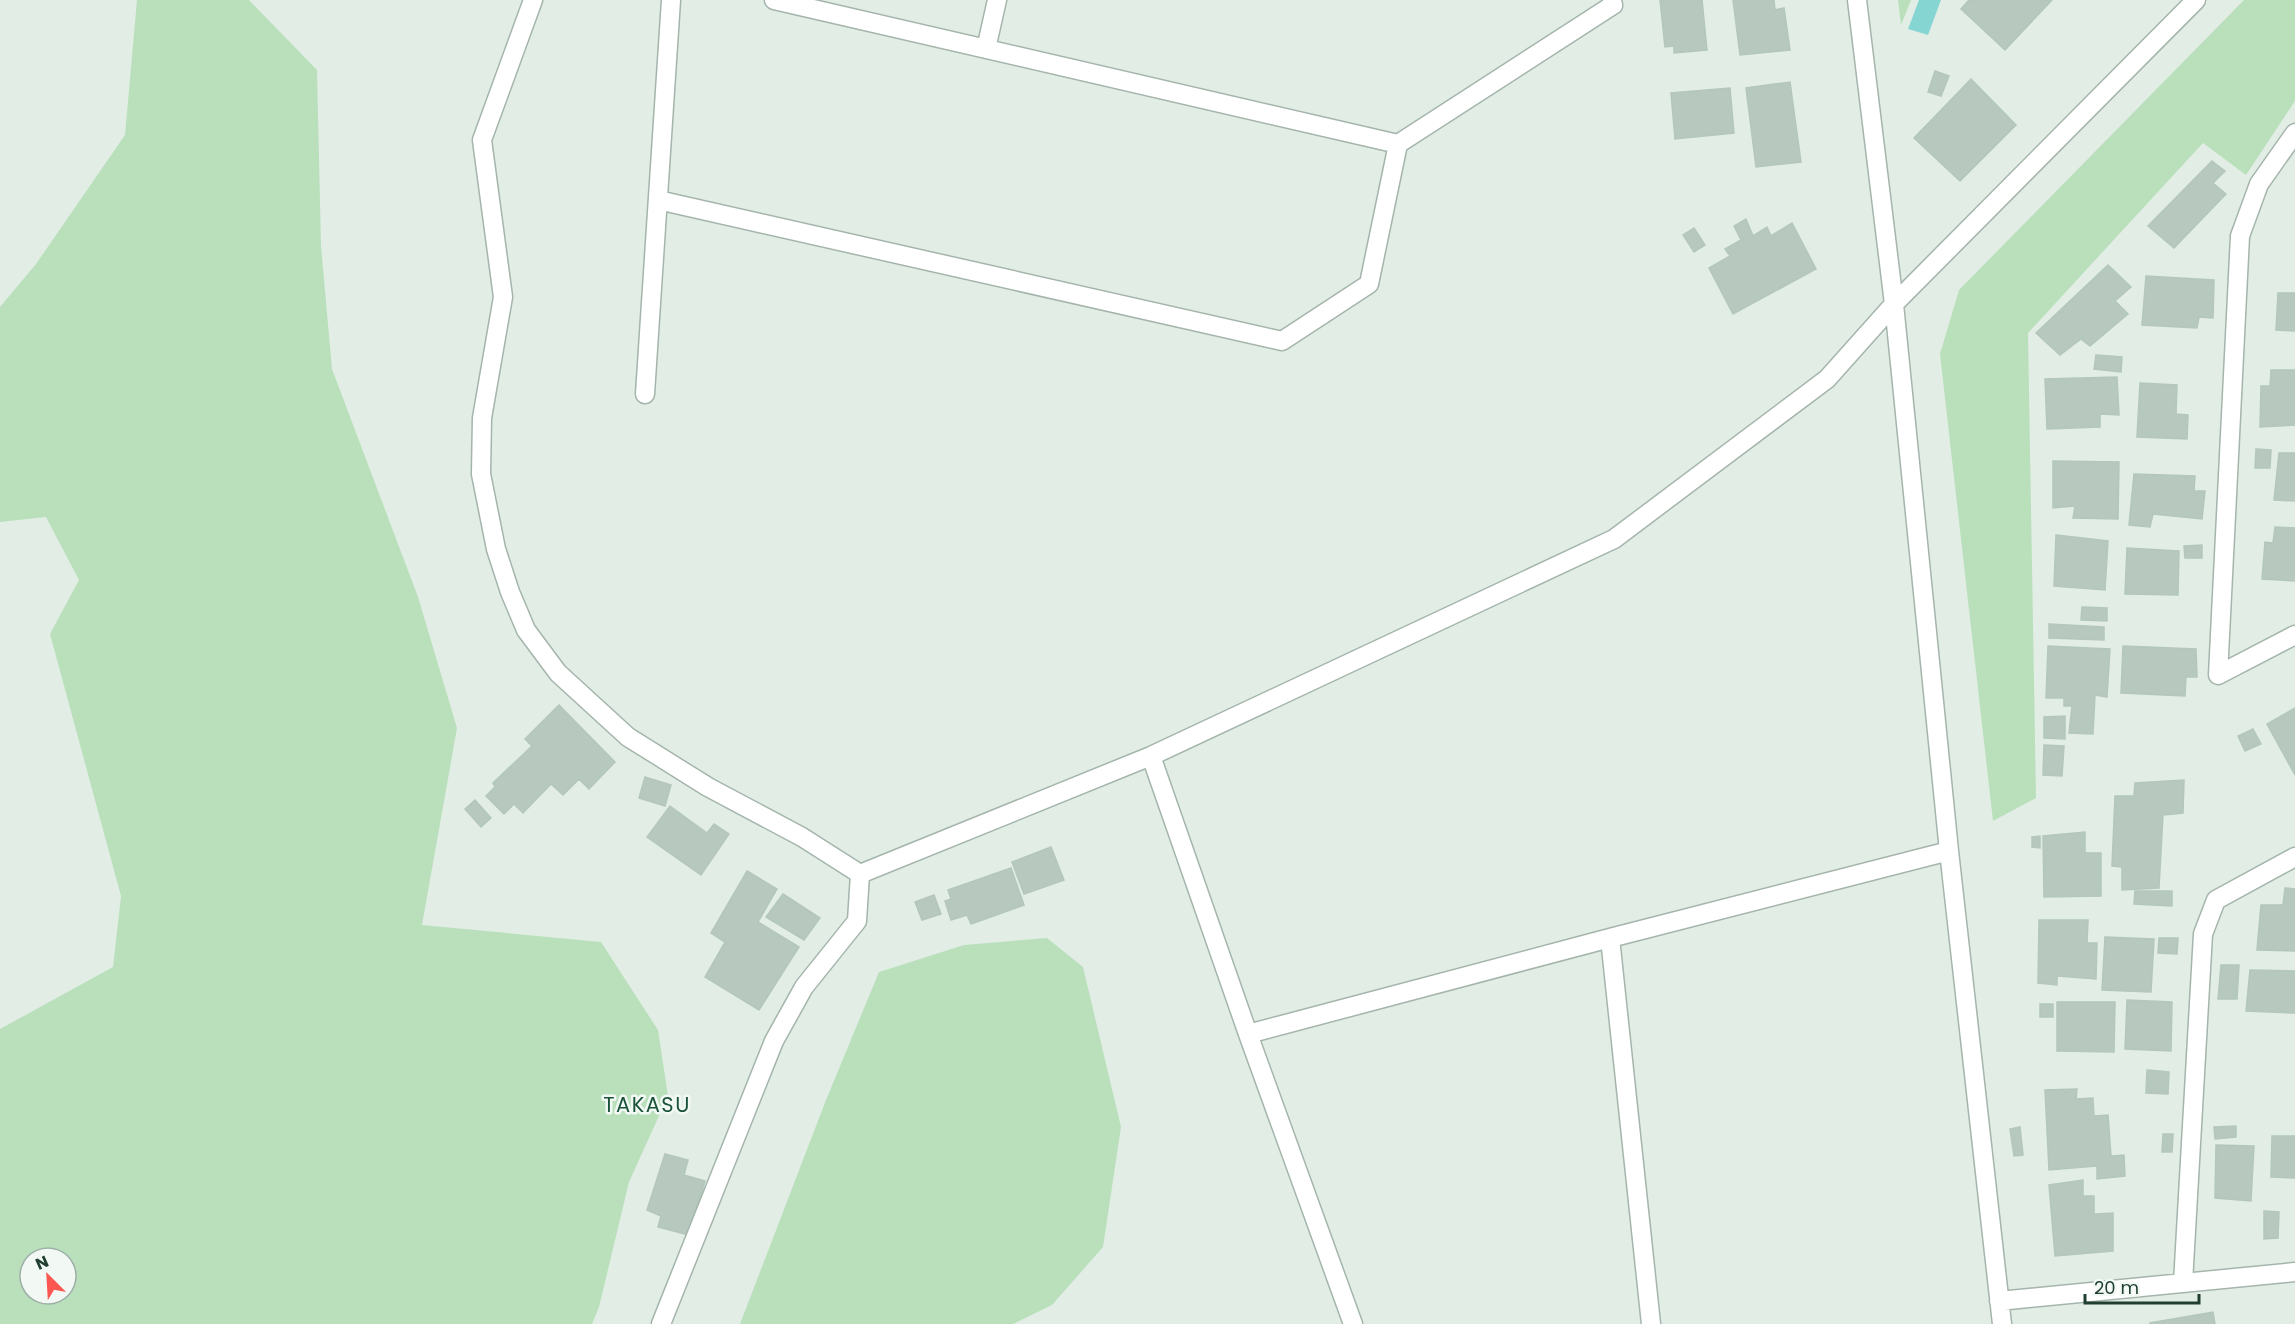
<svg xmlns="http://www.w3.org/2000/svg" width="2295" height="1324" viewBox="0 0 2295 1324" font-family="Poppins,sans-serif">
<style>
.green{fill:#b9e0bb;fill-rule:evenodd}
.water{fill:#85d6d2}
.building{fill:#b7c8be;stroke:#b3c7bb;stroke-width:1.5}
.lines{fill:none;stroke-linecap:round;stroke-linejoin:round}
.minor-casing{stroke:#a4b5ac;stroke-width:21}
.minor{stroke:#fff;stroke-width:18}
.labels{text-anchor:middle;stroke-width:5;stroke-linejoin:round;paint-order:stroke}
.quarter-label{font-size:21px;letter-spacing:1.5px;fill:#1b533a;stroke:#f2f9f4}
</style>
<rect width="100%" height="100%" fill="#e2ede6"/>
<!-- green -->
<path class="green" d="M137,0H249L317,70L321,246L332,369L418,597L457,728L422,925L601,942L658,1030L668,1096L629,1182L599,1307L592,1324H0V1029L113,967L121,896L50,634L79,580L46,517L0,522V307L36,264L125,135ZM30,1258H66V1294H30Z
M1898,0H1911L1901,25Z
M2244,0H2295V101L2246,175L2203,143L2028,333L2036,798L1993,821L1940,354L1959,290Z
M1047,938L1083,967L1121,1127L1103,1247L1052,1305L1013,1324H740L826,1100L879,972L964,945Z"/>
<!-- water -->
<path class="water" d="M1919,0H1941L1928,35L1908,29Z"/>
<!-- building -->
<path class="building" d="M1660,0H1702L1707,50L1674,53V46L1665,47Z
M1733,0H1774L1775,10L1784,8L1790,50L1740,55Z
M1969,0H2052L2005,50L1961,9Z
M1935,71L1949,76L1941,96L1928,92Z
M1971,79L2016,125L1960,181L1914,138Z
M1790,82L1801,162L1756,167L1746,88Z
M1730,88L1734,133L1675,139L1671,93Z
M2212,161L2225,171L2213,183L2226,194L2174,248L2148,226Z
M1746,219L1753,236L1767,227L1771,236L1792,223L1816,269L1733,314L1709,268L1730,256L1725,249L1741,240L1734,226Z
M1694,228L1705,245L1694,252L1683,235Z
M2108,265L2131,287L2115,301L2128,314L2090,346L2081,339L2060,355L2036,333Z
M2146,276L2214,280L2213,318L2199,317L2197,328L2142,325Z
M2278,293H2295V331L2276,330Z
M2096,355L2122,357L2121,372L2094,369Z
M2271,370H2295V425L2260,427L2261,386H2270Z
M2117,377L2119,415L2100,414V427L2047,429L2045,379Z
M2140,383L2177,385L2176,414L2188,415L2187,439L2137,437Z
M2256,449L2271,450L2270,468H2255Z
M2279,453H2295V501L2274,500Z
M2053,461L2119,462L2118,519L2073,518L2075,506L2053,508Z
M2134,474L2195,476L2194,491H2205L2202,519L2153,514L2150,527L2129,525Z
M2275,527L2295,528V581L2262,579L2265,542L2273,543Z
M2056,535L2108,541L2105,590L2054,586Z
M2202,545V558H2185L2184,546Z
M2127,548L2179,551L2178,595L2125,594Z
M2082,607L2107,608V621L2081,620Z
M2049,624L2104,627V640L2049,638Z
M2048,646L2110,649L2107,697L2095,695L2093,734L2069,733L2072,706H2064V698H2046Z
M2123,646L2196,649L2197,677H2186L2185,696L2121,693Z
M559,705L615,762L589,789L579,779L563,795L551,784L523,813L514,804L504,814L486,796L495,787L493,783L532,746L525,739Z
M2295,708V775L2267,724Z
M2065,716V739L2044,738V717Z
M2253,729L2261,744L2245,751L2238,736Z
M2044,745L2064,746L2062,776L2043,775Z
M645,777L671,785L665,806L639,798Z
M2184,780L2183,813L2163,815L2159,888L2122,890V867L2112,866L2115,796H2134L2135,783Z
M475,800L491,818L481,827L465,809Z
M670,806L707,833L714,824L729,834L701,875L647,837Z
M2085,832V853H2101V896L2044,897L2043,836Z
M2040,836V848L2032,847V837Z
M1051,847L1064,880L1024,894L1012,862Z
M1011,868L1024,905L971,924L967,915L951,920L945,901L951,899L948,890Z
M747,871L777,889L758,922L799,947L759,1010L705,977L725,942L711,933Z
M2285,888L2295,889V951L2257,950L2261,905H2283Z
M2135,891H2172V906L2134,904Z
M783,894L820,918L804,940L766,917Z
M934,895L941,914L922,920L915,902Z
M2039,920H2088L2087,943H2097L2096,979L2057,976V985L2038,983Z
M2105,937L2154,939L2151,992L2102,990Z
M2159,938H2178L2177,954L2158,953Z
M2221,965H2239L2237,999H2218Z
M2250,970L2295,971V1013L2246,1011Z
M2127,1000L2172,1002L2171,1051L2125,1049Z
M2057,1002H2115L2114,1052L2057,1051Z
M2040,1004H2053V1017H2040Z
M2147,1070L2169,1072L2168,1094L2146,1093Z
M2077,1089L2076,1099L2093,1098L2094,1116L2108,1115L2111,1156L2124,1155L2125,1176L2097,1179V1166L2049,1170L2045,1090Z
M2236,1126V1137L2215,1139L2214,1127Z
M2020,1127L2023,1155L2014,1156L2010,1129Z
M2163,1134H2173L2172,1152H2162Z
M2272,1136H2295V1178L2271,1177Z
M2216,1145L2254,1146L2251,1201L2215,1198Z
M665,1154L688,1160L684,1175L705,1181L689,1235L658,1227L661,1216L647,1210Z
M2083,1180V1196H2094V1214L2113,1213V1251L2055,1256L2049,1185Z
M2264,1211L2279,1212L2278,1238L2264,1239Z
M2213,1312L2215,1324H2150V1323Z"/>
<g class="lines">
<defs>
<path id="minor" d="M533,0L482,140L503,297L482,418L481,474L496,549L510,592L526,630L558,673L628,737L708,787L802,837L860,874
M774,0L1398,144
M1857,0L1894,304L1949,851L2002,1324
M986,49L997,0
M2295,133L2259,184L2240,236L2218,675L2295,635
M658,200L1282,341L1369,284L1398,144L1613,5L1612,0
M645,394L671,0
M1151,756L1248,1034L1353,1324
M860,874L1151,756L1614,539L1827,379L1894,304L2196,0
M1610,938L1651,1324
M1248,1034L1610,938L1949,851
M2183,1283L2203,934L2216,900L2295,857
M1999,1301L2295,1272
M661,1324L774,1041L804,987L857,921L860,874"/>
</defs>
<!-- minor casing -->
<use href="#minor" class="minor-casing"/>
<!-- minor -->
<use href="#minor" class="minor"/>
</g>
<g class="labels">
<!-- quarter labels -->
<g class="quarter-label">
<text x="647" y="1112">TAKASU</text>
</g>
</g>
<!-- north arrow -->
<g transform="translate(48 1276) rotate(336)"><circle r="28" fill="#f2f9f4" stroke="#9eafa6" stroke-width="1.5"/>
<path d="M0-4.5L10 22L0 15L-10 22Z" fill="#fc5851"/>
<text y="-9" font-size="16" font-weight="bold" text-anchor="middle" fill="#203f31">N</text>
</g>
<!-- scale -->
<path d="M2085 1294v9h114v-9" fill="none" stroke="#203f31" stroke-width="3"/>
<text x="2094" y="1294" font-size="18" fill="#203f31" stroke="#f2f9f4" stroke-width="4.5" paint-order="stroke">20 m</text>
</svg>
